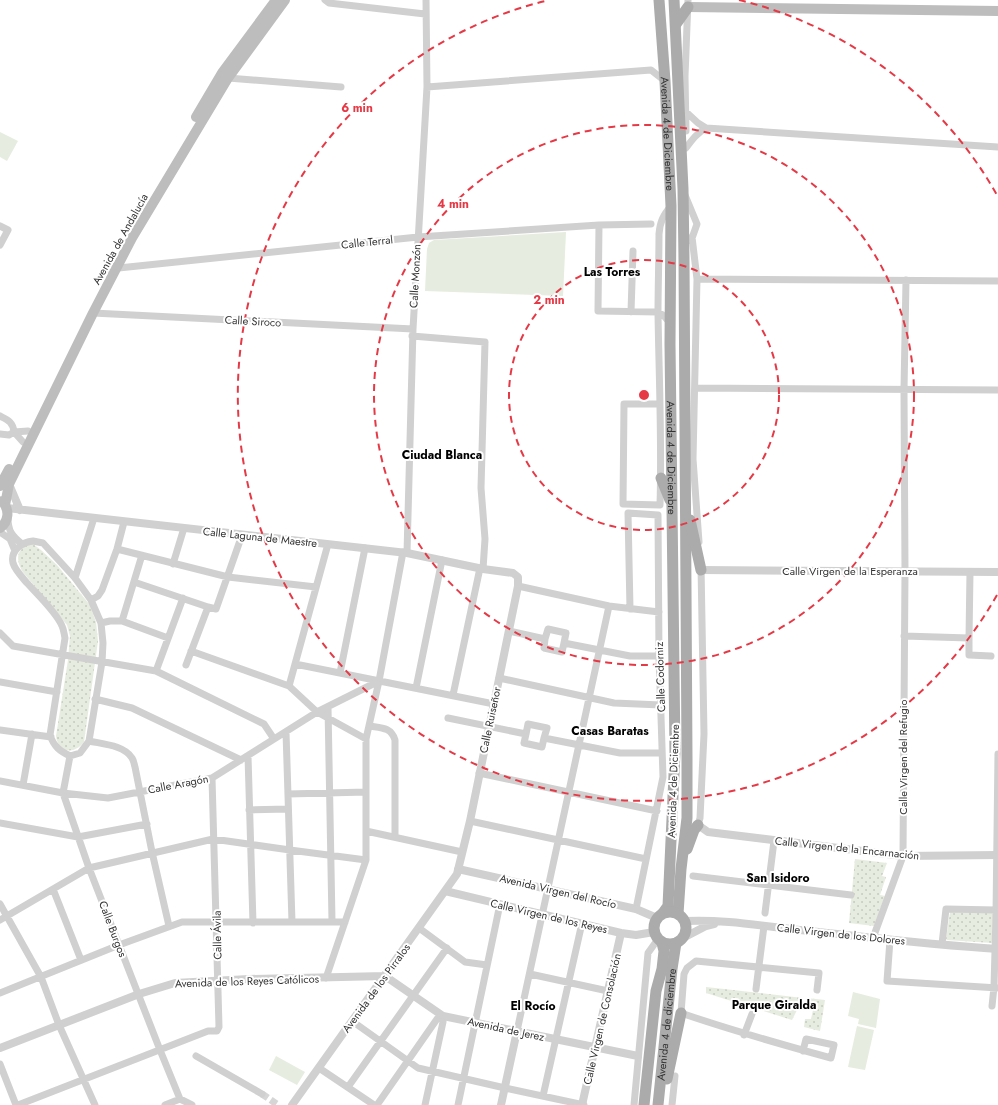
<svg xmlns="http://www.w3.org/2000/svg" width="998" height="1105" viewBox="0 0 998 1105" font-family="Jost,sans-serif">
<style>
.park{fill:url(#park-dots)}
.garden{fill:#e6ecdf}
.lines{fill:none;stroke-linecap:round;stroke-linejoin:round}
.minor-tunnel{stroke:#d6d6d6;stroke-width:7;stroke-dasharray:7 3.5;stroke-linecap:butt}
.minor{stroke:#d0d0d0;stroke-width:7}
.tertiary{stroke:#d0d0d0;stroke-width:8}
.secondary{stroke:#bdbdbd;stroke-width:10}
.primary{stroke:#ababab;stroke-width:11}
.ring{fill:none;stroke:#e63946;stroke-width:2;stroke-dasharray:7 5}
.labels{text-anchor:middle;stroke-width:4;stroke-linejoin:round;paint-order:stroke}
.street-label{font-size:11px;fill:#333;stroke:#fff}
.neighbourhood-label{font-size:12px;font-weight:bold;fill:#000;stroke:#fff}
.centre{fill:#e63946;stroke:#fff;stroke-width:2}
.ring-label{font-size:12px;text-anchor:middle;font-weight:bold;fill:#e63946;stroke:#fff;stroke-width:4;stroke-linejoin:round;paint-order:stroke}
</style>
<defs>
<pattern id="park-dots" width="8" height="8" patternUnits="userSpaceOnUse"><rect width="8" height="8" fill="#e6ecdf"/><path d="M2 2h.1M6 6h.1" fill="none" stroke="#c6cbc0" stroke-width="1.8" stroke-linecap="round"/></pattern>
</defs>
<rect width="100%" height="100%" fill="#fff"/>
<!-- park -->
<path class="park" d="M29,544H33L41,550L57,565L90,605L96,622L98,641L84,742C74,755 58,753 56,736L68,660L70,636L67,625L22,571C16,559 16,550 29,544Z
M855,859L887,863L882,876L886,877L880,895L885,896L874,926L849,923Z
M950,912L992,913L993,914L992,943L947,940L946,939Z
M706,987L803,998L792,1020L706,993Z
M806,998L825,1000L820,1031L804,1027L805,1019H811L813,1010L808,1009L806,1006Z"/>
<!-- garden -->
<path class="garden" d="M0,132L18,141L7,161L0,157Z
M566,232L563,296L425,291L427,249L429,243L434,240Z
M853,992L880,999L876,1028L858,1024L859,1019L848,1016Z
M857,1026L874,1030L865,1070L848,1067Z
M276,1056L305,1072L297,1085L269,1070Z"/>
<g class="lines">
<!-- minor-tunnel -->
<path class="minor-tunnel" d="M262,1094L278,1105"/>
<!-- minor -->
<path class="minor" d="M325,0L329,3L425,14
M228,78L341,87
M427,87L651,70L665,81
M685,111L698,123L706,128C697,133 692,140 686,148
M706,128L998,147
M686,131L685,76L688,0
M685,195L697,224L691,241
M599,225L598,311L658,312L664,316L670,323
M0,226L8,230L0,245
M692,237L697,279L693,459L699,542
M109,269L418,237L599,225L651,224
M697,279L998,281
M631,312L633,251
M93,313L413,329
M412,336L485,342L481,488L485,539L483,569
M695,388L998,390
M660,404H624L623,504L660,505C662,441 659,377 658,313C658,287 659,260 659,234C660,222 663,215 671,206
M0,416C8,420 13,422 14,432
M14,432L28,431
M14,432L23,442
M0,434L9,435L14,432
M8,518C8,531 12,536 22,544
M0,532L10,539L15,551
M33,541L43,543L75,578L91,600L101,623L103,643L102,662L89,741L80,753L70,756C60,751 54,747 50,735L65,638C64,634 64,630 62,626C57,613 37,594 27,583C22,577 15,570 13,563C10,550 23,542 33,541Z
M117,549L228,577L316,587
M407,553L413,329L427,87L426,0
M173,564L184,528
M75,578L94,518
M134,582L208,607
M518,586L609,606L659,612
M91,600L98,596L102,590L117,549L124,522
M630,609L628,513L658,515L659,656L663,777L636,909
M122,621L142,555
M101,623L110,621H122L168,638
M509,631L545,639L544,648L562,652L564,643
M0,633L13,646L156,671L264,724L274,739
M904,636L969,638L970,572
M969,638V655L991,656
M545,639L548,629L566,633L564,643L630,656H659
M191,651L289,686L317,712L366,739
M295,664L494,704
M186,665L208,607L216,609L242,535
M156,671L183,598
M340,673L365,548
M499,678L614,703L661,705
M0,682L57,692
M289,686L328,544
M416,688L442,560
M453,695L480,568
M95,699L132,708L241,760
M328,707L332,921
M448,718L526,734L524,743L542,747L544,738
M369,726C381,728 391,727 395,740V837
M0,730L51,737
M286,732L292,922
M526,734L528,724L547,728L544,738L620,753H662
M89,741C102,744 124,745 132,758C134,761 134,764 135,767L152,852L169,926
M70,756L63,793L89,868L160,1050L180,1099
M248,756L253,923
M479,773L657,811
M0,781L63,793L108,798L212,778L317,712L379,681
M23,785L32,734
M288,794L366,792
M249,810L288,809
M470,821L646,859
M0,823L78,837L147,824
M698,825L700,818L704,734L701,566
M366,831L462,852
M693,876L851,895
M53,889L81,960
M0,904L41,977L59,1025L95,1105
M765,913L774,841
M0,920L89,868L213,839L290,850L366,860
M419,928L465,962L487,965
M873,938L903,856L905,571L904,390L906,280
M890,940L887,981L998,988
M942,944L946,909L996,910
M530,974L608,991
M326,978L366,860V739L379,681L403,552
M756,989L764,926
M0,993L119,945L182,922H345
M992,1006L994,987L996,914L998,754
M352,1021L418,1068L505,1088L584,1105
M517,1031L609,606
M744,1035L752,1014
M803,1051L806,1039L834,1045L831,1058C780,1044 730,1030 681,1013L684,974L687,968L696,961L819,973L817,990
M196,1056L262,1094
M0,1064L16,1105
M319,1068L374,1105
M348,1087L447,948
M543,1096L582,923
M180,1099L192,1105
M18,1105L208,1031H217L219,1027L212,778
M165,1105L180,1099
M377,1105L437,1019L443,1016V1022L425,1105
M458,1105L500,904
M634,1105L648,953L658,939
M672,1105L675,1076"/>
<!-- tertiary -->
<path class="tertiary" d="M9,484L20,510
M7,508L407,553L483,569L513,573L518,577V586L470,821L457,874L292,1105
M701,570L998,572
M698,825L708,832L903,856L998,855
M458,869L636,909L657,918
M445,891L621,933L636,935L654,932
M685,921C722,919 763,926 800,930C866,937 932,945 998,949
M683,938L706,926L714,924
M0,1048L139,994L175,983L249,979L385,976L443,1016L638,1056
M501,1105L517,1031
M582,1105L621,933"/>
<!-- secondary -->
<path class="secondary" d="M688,7L998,11
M196,117L222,73L276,0
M0,486L9,469
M5,505L9,484L93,313L132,238L228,78L285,0
M0,528C9,521 10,510 2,501"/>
<!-- primary -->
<g class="primary">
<path id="s1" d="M659,0L665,81L671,206L670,344L675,753L668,906L663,913"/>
<path d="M674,0L683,189L684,260L687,756V818L681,869L678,914"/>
<path d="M676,24L688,7"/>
<path d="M661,478L670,500"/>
<path d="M690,520L701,570"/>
<path d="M687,849L694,830L698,825"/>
<circle cx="670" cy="928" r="16"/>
<path d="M667,1079L681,1013"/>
<path d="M644,1105L656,991L662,969L664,951L662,943"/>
<path id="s2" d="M658,1105L672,969L676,943"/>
</g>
</g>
<!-- distance rings -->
<g class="ring">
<circle cx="644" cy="395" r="135"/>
<circle cx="644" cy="395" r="270"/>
<path d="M997 595A406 406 0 1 1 549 0M739 0A406 406 0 0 1 997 195"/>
</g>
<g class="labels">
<!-- street labels -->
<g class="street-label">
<text dy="4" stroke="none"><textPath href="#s1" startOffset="134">Avenida 4 de Diciembre</textPath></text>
<text transform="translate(120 239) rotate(-61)" y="4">Avenida de Andalucía</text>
<text transform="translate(367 242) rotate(-6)" y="4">Calle Terral</text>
<text transform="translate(415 276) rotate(-87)" y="4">Calle Monzón</text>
<text transform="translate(253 321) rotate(3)" y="4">Calle Siroco</text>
<text dy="4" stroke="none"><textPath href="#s1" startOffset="458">Avenida 4 de Diciembre</textPath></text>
<text transform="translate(260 537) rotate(6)" y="4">Calle Laguna de Maestre</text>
<text x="850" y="575">Calle Virgen de la Esperanza</text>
<text transform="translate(660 677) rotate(-92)" y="4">Calle Codorniz</text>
<text transform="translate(490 720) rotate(-78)" y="4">Calle Ruiseñor</text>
<text transform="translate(903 757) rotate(-90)" y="4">Calle Virgen del Refugio</text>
<text transform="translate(673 781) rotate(-88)" y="4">Avenida 4 de Diciembre</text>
<text transform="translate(178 784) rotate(-11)" y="4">Calle Aragón</text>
<text transform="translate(847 848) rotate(6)" y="4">Calle Virgen de la Encarnación</text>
<text transform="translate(558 891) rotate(13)" y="4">Avenida Virgen del Rocío</text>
<text transform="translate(549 916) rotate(13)" y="4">Calle Virgen de los Reyes</text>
<text transform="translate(113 929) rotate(69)" y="4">Calle Burgos</text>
<text transform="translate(841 934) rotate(6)" y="4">Calle Virgen de los Dolores</text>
<text transform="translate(217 935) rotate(-91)" y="4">Calle Ávila</text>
<text transform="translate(247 981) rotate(-2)" y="4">Avenida de los Reyes Católicos</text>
<text transform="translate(376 988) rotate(-54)" y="4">Avenida de los Pirralos</text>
<text transform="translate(602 1019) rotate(-77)" y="4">Calle Virgen de Consolación</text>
<text dy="4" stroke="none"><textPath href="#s2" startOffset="81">Avenida 4 de diciembre</textPath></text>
<text transform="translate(506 1029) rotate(12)" y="4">Avenida de Jerez</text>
</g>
<!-- neighbourhood labels -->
<g class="neighbourhood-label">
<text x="612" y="276">Las Torres</text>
<text x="442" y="459">Ciudad Blanca</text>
<text x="610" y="735">Casas Baratas</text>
<text x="778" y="882">San Isidoro</text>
<text x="774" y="1009">Parque Giralda</text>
<text x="533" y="1010">El Rocío</text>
</g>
</g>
<circle cx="644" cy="395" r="6" class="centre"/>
<g class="ring-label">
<text x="357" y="112">6 min</text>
<text x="453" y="208">4 min</text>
<text x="549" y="304">2 min</text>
</g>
</svg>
